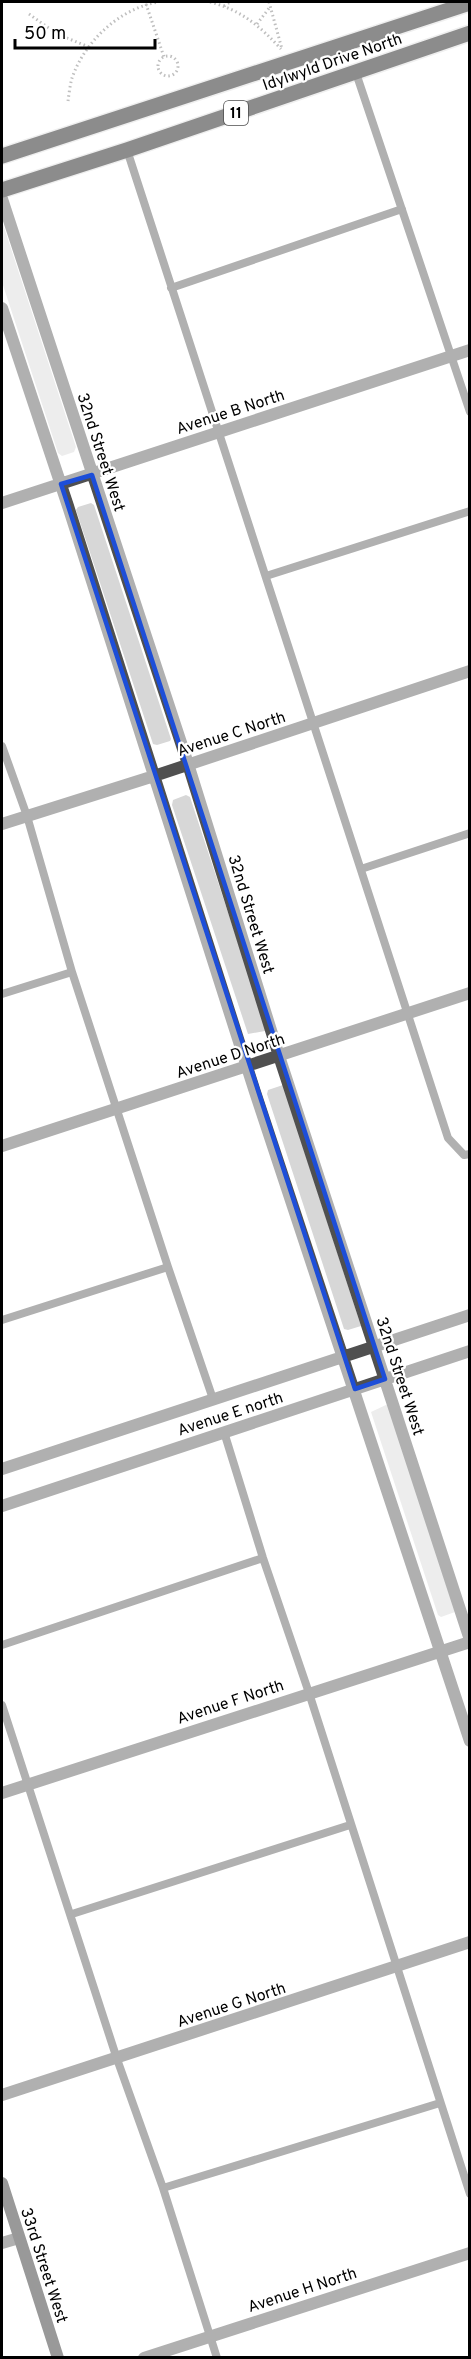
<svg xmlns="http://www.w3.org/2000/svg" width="471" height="2359" viewBox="0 0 471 2359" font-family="Overpass,sans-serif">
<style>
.green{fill:#d7d7d7}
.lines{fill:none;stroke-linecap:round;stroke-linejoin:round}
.primary-casing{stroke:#dbdbdb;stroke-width:18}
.path{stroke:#727272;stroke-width:3;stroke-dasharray:1.5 3;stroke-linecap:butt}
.service{stroke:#505050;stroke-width:8}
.minor{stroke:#505050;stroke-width:12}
.tertiary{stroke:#505050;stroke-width:12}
.secondary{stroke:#1d1d1d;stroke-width:12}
.primary{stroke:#000;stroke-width:15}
.marked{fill:none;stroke:#1d4ed8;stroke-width:4.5;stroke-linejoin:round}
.labels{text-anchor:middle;stroke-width:4.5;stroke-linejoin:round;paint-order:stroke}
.shield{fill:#fff;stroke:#4c4c4c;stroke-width:1.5}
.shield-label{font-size:15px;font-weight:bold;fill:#000}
.street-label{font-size:16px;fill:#000;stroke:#fff}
</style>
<rect width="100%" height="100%" fill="#fff"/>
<!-- green -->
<path class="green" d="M2,221L76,447L74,452L62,456L58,453L2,282Z
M91,503L94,505L171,739L170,741L157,745L153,744L76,510L78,507Z
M186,795L190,797L266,1028L265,1031L248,1034L172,805L173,800Z
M283,1085L361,1326L348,1330L344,1329L267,1094L268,1090Z
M388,1404L455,1612L441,1617L438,1615L371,1412Z"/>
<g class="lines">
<defs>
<path id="primary" d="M2,156L470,3
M2,190L127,150L470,33"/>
</defs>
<!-- primary casing -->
<use href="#primary" class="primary-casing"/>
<!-- path -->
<path class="path" d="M210,2C241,10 260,26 281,49
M269,2L282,49
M146,4L164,57
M224,6L230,2
M29,14L57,34L89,47
M257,24L270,7
M158 66a10 10 0 1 1 20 0a10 10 0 1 1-20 0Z
M68,101C69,94 70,85 72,78C85,41 119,9 158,2"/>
<!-- service -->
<path class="service" d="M356,73L470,412
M127,150L448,1138L464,1155L470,1154
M171,288L402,209
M266,576L470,511
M2,746L27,816L72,972L168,1267L213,1399
M361,869L470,833
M2,994L72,972
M2,1320L168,1267
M224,1432L263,1558L309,1693L470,2194
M2,1645L263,1558
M2,1705L117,2059L163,2188L217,2358
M72,1914L350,1825
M163,2188L440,2103"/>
<!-- minor -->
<path class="minor" d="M2,199L188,764L279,1056L470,1640
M2,308L68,506L255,1092L470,1741
M2,503L470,350
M2,824L154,776L470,671
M2,1146L470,993
M2,1469L470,1315
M2,1506L470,1351
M2,1793L470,1642
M2,2095L470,1942
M2,2243L19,2238"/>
<!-- tertiary -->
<path class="tertiary" d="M144,2358L470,2253"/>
<!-- secondary -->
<path class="secondary" d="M2,2183L58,2358"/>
<!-- primary -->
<use href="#primary" class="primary"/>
</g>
<!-- marked area -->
<path d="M0 0H471V2359H0ZM92,475L385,1379L355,1389L61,484Z" fill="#fff" fill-opacity=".55" fill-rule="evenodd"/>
<path class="marked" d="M92,475L385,1379L355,1389L61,484Z"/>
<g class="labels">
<!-- shield labels -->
<rect class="shield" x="224" y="101" width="24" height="24" rx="4.5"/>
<g class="shield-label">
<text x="236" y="118">11</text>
</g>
<!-- street labels -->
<g class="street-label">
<text transform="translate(332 61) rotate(-19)" y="6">Idylwyld Drive North</text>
<text transform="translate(230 411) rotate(-18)" y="6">Avenue B North</text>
<text transform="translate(102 452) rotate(72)" y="6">32nd Street West</text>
<text transform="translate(231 733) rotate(-18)" y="6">Avenue C North</text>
<text transform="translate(252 914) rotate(73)" y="6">32nd Street West</text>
<text transform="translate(230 1055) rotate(-18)" y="6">Avenue D North</text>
<text transform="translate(401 1376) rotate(72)" y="6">32nd Street West</text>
<text transform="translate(230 1413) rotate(-18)" y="6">Avenue E north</text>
<text transform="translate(230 1701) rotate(-18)" y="6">Avenue F North</text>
<text transform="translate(231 2004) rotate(-18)" y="6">Avenue G North</text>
<text transform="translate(45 2265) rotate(72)" y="6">33rd Street West</text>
<text transform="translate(302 2289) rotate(-18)" y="6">Avenue H North</text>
</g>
</g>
<!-- border -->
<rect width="471" height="2359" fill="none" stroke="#000000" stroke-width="6"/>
<!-- scale -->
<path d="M15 39v9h140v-9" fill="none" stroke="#000000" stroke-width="3"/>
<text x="24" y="39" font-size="18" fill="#000000" stroke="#ffffff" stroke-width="4.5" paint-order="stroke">50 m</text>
</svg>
